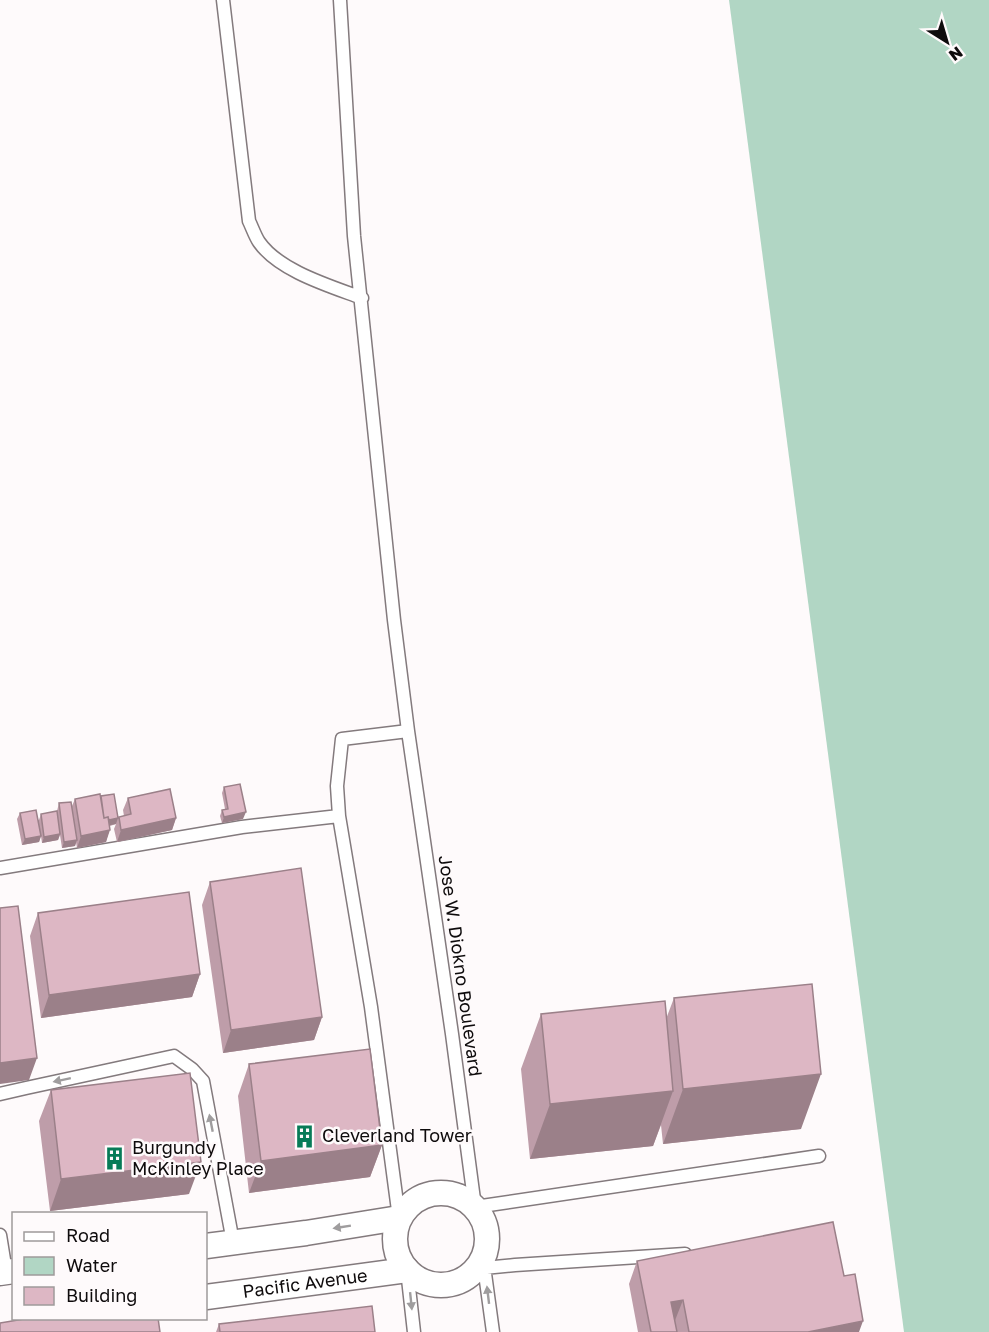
<svg xmlns="http://www.w3.org/2000/svg" width="989" height="1332" viewBox="0 0 989 1332" font-family="'Golos Text',sans-serif">
<style>
.water{fill:#b1d6c4}
.lines{fill:none;stroke-linecap:round;stroke-linejoin:round}
.lane-casing{stroke:#837a7d;stroke-width:15}
.street-casing{stroke:#837a7d;stroke-width:27}
.lane{stroke:#fff;stroke-width:12}
.street{stroke:#fff;stroke-width:24}
.wall{fill:#be9da9}
.shaded-wall{fill:#9b8089}
.building{fill:#ddb7c4;stroke:#9b8089;stroke-width:1.5}
.oneway{fill:#9f9d9e}
.labels{text-anchor:middle;stroke-width:5;stroke-linejoin:round;paint-order:stroke}
.street-label{font-size:18px;fill:#0e0b0c;stroke:#fefafb}
.poi-label{font-size:18px;fill:#0e0b0c;stroke:#fefafb;text-anchor:start}
</style>
<rect width="100%" height="100%" fill="#fefafb"/>
<!-- water -->
<path class="water" d="M729,0H989V1332H904Z"/>
<g class="lines">
<defs>
<path id="lane" d="M223,0L249,221C252,227 255,236 259,242C279,271 330,286 362,298
M340,0L354,236L394,620L408,731L452,1034L475,1207L819,1156
M0,868L242,827L339,816
M0,1094L26,1088L174,1056L192,1069L203,1081L233,1242
M399,1218L371,1007L339,816L337,786L342,739L408,731
M0,1235L6,1272
M483,1259L493,1332
M484,1268L515,1265L685,1254
M407,1270L414,1332"/>
<g id="street">
<circle cx="441" cy="1239" r="46"/>
<path d="M206,1246L306,1233L399,1218"/>
<path d="M0,1273L14,1271"/>
<path id="s1" d="M206,1297L407,1270"/>
</g>
</defs>
<!-- lane casing -->
<use href="#lane" class="lane-casing"/>
<!-- street casing -->
<use href="#street" class="street-casing"/>
<!-- lane -->
<use href="#lane" class="lane"/>
<!-- street -->
<use href="#street" class="street"/>
</g>
<!-- wall -->
<path class="wall" d="M224,787L243,819L222,823L220,816L222,810L225,809L222,793Z
M101,796L118,818L124,816L123,810L128,798L176,818L172,830L117,842L114,829L116,824L110,826L106,842L77,848L76,842L75,846L62,848L60,835L58,840L42,843L41,836L39,842L22,845L17,819L20,813L39,820L41,814L57,811L59,803L72,806L75,799Z
M210,882L322,1017L314,1040L223,1053L202,905Z
M38,913L200,974L192,997L41,1018L30,936Z
M674,998L801,1129L663,1144L661,1125L653,1146L530,1159L521,1069L541,1014L666,1019Z
M249,1064L382,1145L370,1177L249,1193L238,1096Z
M51,1090L189,1194L50,1211L39,1121Z
M637,1261L844,1276L859,1332H638L629,1284Z
M219,1324L375,1332H216Z"/>
<!-- shaded-wall -->
<path class="shaded-wall" d="M246,812L243,819L222,823L224,817Z
M118,818L116,824L100,827L102,821Z
M176,818L172,830L117,842L121,830Z
M110,830L106,842L77,848L81,836Z
M60,834L58,840L42,843L44,837Z
M41,836L39,842L22,845L25,839Z
M77,840L75,846L62,848L64,842Z
M200,974L192,997L41,1018L49,995Z
M322,1017L314,1040L223,1053L231,1030Z
M37,1058L29,1080L0,1084V1063Z
M821,1074L801,1129L663,1144L683,1089Z
M673,1091L653,1146L530,1159L550,1104Z
M382,1145L370,1177L249,1193L261,1161Z
M201,1162L189,1194L50,1211L61,1179Z
M683,1300L674,1323L671,1302Z
M863,1321L859,1332H808Z"/>
<!-- building -->
<path class="building" d="M240,784L246,812L224,817L222,810L228,809L224,787Z
M170,789L176,818L121,830L119,817L131,814L128,798Z
M100,794L104,818L108,817L110,830L81,836L75,799Z
M114,794L118,818L109,820L108,817L104,818L101,796Z
M71,802L77,840L64,842L59,803Z
M36,810L41,836L25,839L20,813Z
M57,811L60,834L44,837L41,814Z
M301,868L322,1017L231,1030L210,882Z
M189,892L200,974L49,995L38,913Z
M18,906L37,1058L0,1063V908Z
M812,984L821,1074L683,1089L674,998Z
M665,1001L673,1091L550,1104L541,1014Z
M370,1049L382,1145L261,1161L249,1064Z
M190,1073L201,1162L61,1179L51,1090Z
M833,1222L844,1276L855,1274L863,1321L808,1332H689L683,1300L671,1302L677,1332H651L637,1261Z
M372,1306L375,1332H220L219,1324Z
M30,1318H158L160,1332H0V1323Z"/>
<!-- one-way arrows -->
<defs><path id="oneway-solid" d="M-6-.8H1V-3.2L6.5 0L1 3.2V.8H-6Z" transform="scale(1.5)"/></defs>
<g class="oneway">
<use href="#oneway-solid" transform="translate(62 1080) rotate(168)"/>
<use href="#oneway-solid" transform="translate(211 1123) rotate(-101)"/>
<use href="#oneway-solid" transform="translate(342 1227) rotate(171)"/>
<use href="#oneway-solid" transform="translate(488 1295) rotate(-97)"/>
<use href="#oneway-solid" transform="translate(411 1301) rotate(84)"/>
</g>
<!-- icons -->
<defs>
<symbol id="building-bare" viewBox="-9 -9 18 18"><path d="M-4-6H4V6H1V3H-1V6H-4ZM-2.5-4.3h1.7v1.8h-1.7ZM.8-4.3h1.7v1.8H.8ZM-2.5-1h1.7V.8h-1.7ZM.8-1h1.7V.8H.8Z" fill="#077b57" stroke="#fefafb" stroke-width="2.5" paint-order="stroke"/></symbol>
</defs>
<g fill-rule="evenodd">
<use href="#building-bare" x="288" y="1120" width="33" height="33"/>
<use href="#building-bare" x="98" y="1142" width="33" height="33"/>
</g>
<g class="labels">
<!-- street labels -->
<g class="street-label">
<text transform="translate(460 966) rotate(82)" y="6">Jose W. Diokno Boulevard</text>
<text dy="6" stroke="none"><textPath href="#s1" startOffset="100">Pacific Avenue</textPath></text>
</g>
<!-- poi labels -->
<g class="poi-label">
<text x="322" y="1142">Cleverland Tower</text>
<text x="132" y="1154">Burgundy<tspan x="132" dy="21">McKinley Place</tspan></text>
</g>
</g>
<!-- legend -->
<rect x="12" y="1212" width="195" height="108" fill="#fefafb" stroke="#9e9a9b" stroke-width="1.5"/>
<rect x="24" y="1232" width="30" height="9" fill="#ffffff" stroke="#9e9a9b" stroke-width="1.5"/>
<text x="66" y="1242" font-size="18" fill="#0e0b0c">Road</text>
<rect x="24" y="1257" width="30" height="18" fill="#b1d6c4" stroke="#9e9a9b" stroke-width="1.5"/>
<text x="66" y="1272" font-size="18" fill="#0e0b0c">Water</text>
<rect x="24" y="1287" width="30" height="18" fill="#ddb7c4" stroke="#9e9a9b" stroke-width="1.5"/>
<text x="66" y="1302" font-size="18" fill="#0e0b0c">Building</text>
<!-- north arrow -->
<g transform="translate(947 42) rotate(143)" stroke="#fefafb" stroke-width="4.5" paint-order="stroke">
<path d="M0-4.5L10 22L0 15L-10 22Z" fill="#0e0b0c"/>
<text y="-9" font-size="16" font-weight="bold" text-anchor="middle" fill="#0e0b0c">N</text>
</g>
</svg>
